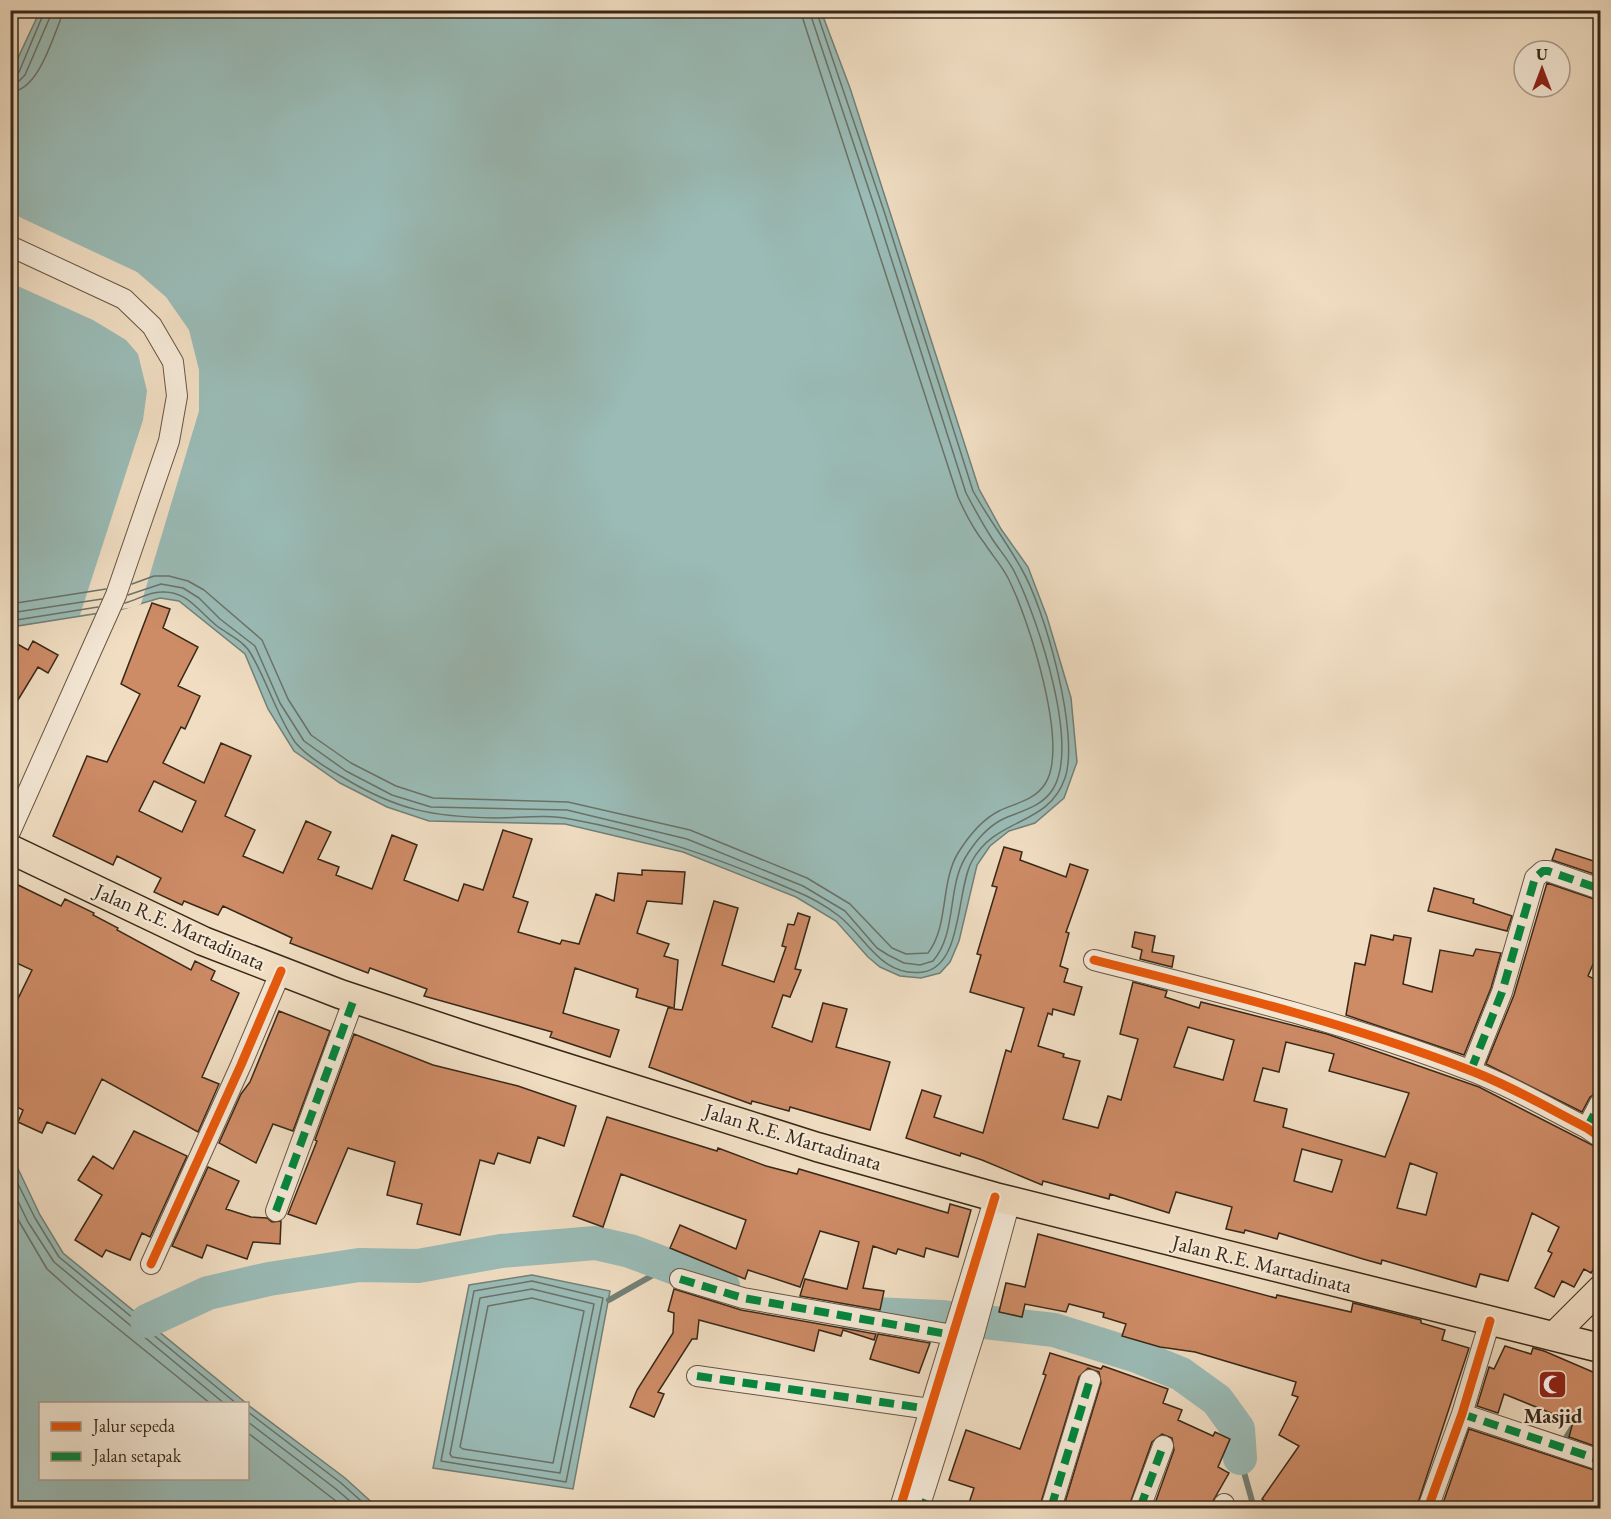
<svg xmlns="http://www.w3.org/2000/svg" width="1611" height="1519" viewBox="0 0 1611 1519" font-family="'EB Garamond',serif">
<style>
.water{fill:#9abbb6;stroke:#738077;stroke-width:1.5}
.pier{fill:#f0ddc2}
.lines{fill:none;stroke-linecap:round;stroke-linejoin:round}
.shore{stroke:#6a7267;stroke-width:1.5}
.stream{stroke:#738077;stroke-width:6}
.river{stroke:#9abbb6;stroke-width:34}
.building{fill:#cd8b66;stroke:#392818;stroke-width:1.5;fill-rule:evenodd}
.minor-casing{stroke:#675542;stroke-width:22}
.major-casing{stroke:#392818;stroke-width:28}
.highway-casing{stroke:#392818;stroke-width:31}
.minor{stroke:#f5e9d7;stroke-width:20}
.major{stroke:#f0ddc2;stroke-width:26}
.highway{stroke:#f0ddc2;stroke-width:28}
.quiet{stroke:#00873e;stroke-width:8;stroke-dasharray:15 8;stroke-linecap:butt}
.cycleway-casing{stroke:#f5e9d7;stroke-width:13}
.cycleway{stroke:#e8590c;stroke-width:9}
.labels{text-anchor:middle;stroke-width:4.5;stroke-linejoin:round;paint-order:stroke}
.street-label{font-size:21px;fill:#392818;stroke:#f5e9d7}
.poi-label{font-size:21px;font-weight:bold;fill:#392818;stroke:#f5e9d7}
</style>
<rect width="100%" height="100%" fill="#f0ddc2"/>
<filter id="stains"><feTurbulence type="fractalNoise" baseFrequency=".00333" numOctaves="4"/><feColorMatrix values="0 0 0 0 .2 0 0 0 0 .09 0 0 0 0 .02 0 0 0 .5 -.17"/></filter>
<radialGradient id="worn" r=".72"><stop offset=".6" stop-color="#630" stop-opacity="0"/><stop offset="1" stop-color="#630" stop-opacity=".3"/></radialGradient>
<!-- water -->
<path class="water" d="M40,11H821L850,88L979,489L1001,529L1028,567L1047,617L1071,698L1077,762L1064,798L1035,823L1009,831L990,846L977,865L959,941L950,962L940,973L921,978L900,976L880,967L868,957L836,921L796,897L683,852L565,824L429,821L387,807L340,783L294,751L268,709L245,654L179,601L160,598L119,610L11,627L10,75Z
M11,1154L40,1215L63,1253L246,1403L40,1404V1478H248V1405L345,1478L378,1508H11Z
M532,1275L610,1291L573,1489L433,1468L469,1285Z"/>
<!-- pier -->
<path class="pier" d="M11,213L137,272L166,297L189,330L199,370V411L141,604L135,607L80,615L143,420L147,391L138,354L126,340L93,320L11,283Z"/>
<g class="lines">
<!-- shore -->
<path class="shore" d="M10,76L19,72L45,10
M10,83L19,81L25,75L53,10
M10,92C37,91 51,43 60,21L62,10
M132,584L154,576H169L188,581L204,590L262,640L288,699L311,735L351,763L396,786L433,798L568,802L690,830L807,878L850,904L892,948L906,954L928,953C949,926 940,883 958,853C968,837 981,820 999,811C1015,803 1034,801 1045,784C1070,746 1028,617 1008,578C1002,566 992,555 985,544C974,530 965,513 958,497L800,10
M128,595L161,584L183,588L199,598L220,619L255,646L280,703L304,741L346,771L392,795L431,807L567,810L687,839L803,886L845,911L877,948L888,955L904,963L920,965L933,961C957,933 947,889 965,858C974,843 987,827 1003,819C1021,811 1042,807 1053,789C1080,745 1038,620 1016,575C1010,561 999,550 991,537C982,523 974,508 966,493L877,214L809,10
M125,603C137,600 148,592 161,592C187,590 199,612 217,626C229,635 244,641 251,654C268,683 276,714 295,742C306,756 328,769 344,778C397,810 433,817 495,818C519,818 546,814 570,819C648,833 720,859 793,890C808,896 826,906 839,916C866,937 881,978 923,972C963,966 956,890 972,861C997,816 1048,827 1065,778C1080,735 1045,608 1021,568C1006,541 988,518 973,491L884,211L816,10
M10,604L106,589
M10,613L102,599
M10,621L98,607
M10,1168L35,1218L59,1257L237,1404
M10,1185L28,1222L54,1262L225,1404
M10,1206L47,1269L74,1293L211,1404
M532,1281L603,1298L566,1482L441,1461L474,1291Z
M532,1289L594,1304L560,1473L452,1457L450,1454L480,1298Z
M532,1298L584,1311L553,1463L463,1449L460,1447L488,1306Z
M248,1412L341,1483L369,1508
M248,1422L336,1489L358,1508
M248,1433L345,1508"/>
<!-- stream -->
<path class="stream" d="M609,1300L669,1266
M1562,1444L1572,1428L1578,1430
M1240,1458L1254,1508"/>
<!-- river -->
<path class="river" d="M851,1313L941,1317L1054,1330L1137,1356L1181,1374L1217,1400L1238,1429L1240,1458
M147,1321L208,1293L269,1279L359,1265L418,1266L501,1251L595,1243L630,1251L723,1286"/>
</g>
<!-- building -->
<path class="building" d="M152,603L170,609L163,628L198,647L178,686L200,696L185,729L181,727L163,763L204,783L221,743L251,756L225,816L255,830L243,856L283,873L306,821L331,832L318,859L339,867L336,875L372,889L392,835L417,845L404,880L458,901L464,884L483,890L503,830L532,839L513,897L528,902L518,932L560,944L562,940L579,944L596,894L614,901L618,873L642,875V870L685,872L682,904L647,901L637,933L669,944L664,956L678,960L674,1009L682,1010L714,901L738,908L722,965L774,982L786,947L782,946L788,924L794,925L798,913L810,917L795,969L801,970L790,997L783,995L772,1027L812,1042L823,1003L847,1009L836,1047L890,1062L870,1130L790,1107L789,1111L752,1101L751,1104L649,1067L668,1008H673L636,997L638,989L575,968L563,1013L619,1030L610,1057L550,1037L552,1032L424,996L427,989L370,968L368,973L290,943L292,938L223,906L218,915L184,901L182,905L154,892L161,878L117,856L113,865L53,836L87,756L107,762L140,694L121,684ZM154,781L196,801L182,832L139,811Z
M10,640L28,650L33,641L58,655L48,673L38,667L10,713Z
M1004,847L1022,852L1020,860L1066,877L1070,864L1088,870L1066,932L1069,933L1060,966L1068,969L1064,982L1082,987L1074,1015L1053,1009L1052,1015L1048,1013L1038,1046L1064,1054L1063,1057L1080,1061L1063,1119L1098,1128L1108,1096L1121,1100L1138,1039L1120,1034L1133,982L1167,991L1165,997L1199,1008L1201,1002L1327,1034L1479,1087L1600,1149V1259L1591,1273L1584,1269L1574,1287L1562,1281L1554,1297L1535,1288L1552,1253L1548,1251L1559,1227L1532,1213L1508,1281L1480,1274L1476,1287L1382,1260L1381,1264L1363,1259L1279,1233L1277,1239L1245,1230L1244,1233L1226,1229L1232,1207L1176,1192L1169,1213L1110,1194L1109,1199L1043,1181L1042,1185L982,1160L961,1153L960,1156L906,1138L922,1090L941,1096L934,1117L983,1133L1006,1050L1011,1052L1024,1008L970,992L981,955L977,954L997,887L992,886ZM1188,1027L1234,1040L1223,1080L1174,1067ZM1286,1042L1334,1054L1329,1071L1409,1093L1385,1157L1283,1127L1287,1109L1254,1101L1263,1068L1279,1072ZM1302,1149L1342,1160L1332,1192L1294,1181ZM1410,1163L1437,1173L1426,1215L1397,1208Z
M1556,849L1600,863V876L1552,860Z
M10,881L61,906L65,899L94,913L93,915L118,928L117,930L191,970L195,961L215,971L211,980L239,993L202,1077L219,1084L198,1132L102,1079L75,1134L47,1122L42,1133L18,1122L23,1110L11,1104L10,1015L32,970L10,960Z
M1547,883L1600,901V948L1588,976L1600,982V1091L1590,1097L1582,1112L1486,1064L1514,995Z
M1434,888L1474,899L1473,903L1512,916L1507,931L1428,911Z
M1135,932L1155,936L1152,952L1174,956L1172,967L1140,959L1142,950L1132,947Z
M1371,935L1393,940L1394,935L1411,938L1403,984L1432,992L1440,950L1473,956L1476,949L1501,953L1491,988L1464,1055L1346,1015L1355,963L1365,965Z
M279,1011L330,1031L293,1131L273,1124L256,1163L219,1143L241,1094L250,1082Z
M354,1034L433,1065L518,1086L576,1106L564,1146L538,1137L530,1163L498,1153L494,1164L480,1160L460,1235L417,1224L422,1204L387,1195L395,1162L348,1148L316,1224L288,1214L317,1141L315,1140Z
M607,1117L717,1151L718,1148L766,1166L797,1174L799,1169L948,1213L950,1204L971,1210L958,1257L926,1248L924,1257L898,1249L896,1254L873,1246L863,1288L884,1291L880,1310L800,1296L805,1279L847,1289L859,1242L820,1231L800,1287L748,1270L745,1279L670,1248L680,1225L736,1249L746,1220L621,1174L603,1227L573,1216Z
M134,1131L187,1156L150,1237L142,1233L130,1260L106,1250L102,1257L75,1240L102,1195L78,1180L93,1156L113,1169Z
M208,1167L239,1181L226,1209L251,1217L267,1218L272,1222L281,1221L280,1244L253,1242L247,1259L207,1245L202,1258L172,1246Z
M1038,1234L1276,1298L1277,1295L1351,1312L1353,1303L1421,1320V1323L1445,1330L1442,1340L1469,1348L1416,1509H1276L1262,1499L1299,1446L1279,1435L1298,1397L1292,1395L1296,1382L1195,1352L1160,1347L1122,1336L1126,1324L1103,1317L1104,1313L1069,1304L1066,1312L1025,1304L1022,1317L999,1312L1006,1283L1025,1287Z
M674,1289L741,1310L876,1334L874,1340L843,1330L841,1336L819,1330L814,1351L699,1320L697,1339H692L658,1392L664,1394L654,1417L630,1407L637,1390L673,1333L674,1313L668,1311Z
M878,1334L930,1343L919,1373L870,1359Z
M1505,1346L1531,1354L1533,1348L1544,1351L1600,1375V1448L1569,1437L1573,1422L1504,1394L1498,1413L1477,1406L1489,1367L1494,1369Z
M1050,1353L1101,1369L1103,1366L1168,1389L1163,1403L1182,1410L1178,1420L1213,1436L1215,1432L1230,1439L1218,1467L1229,1473L1213,1501L1211,1509H1153L1174,1450L1172,1438L1162,1434L1152,1442L1128,1509H1063L1101,1383L1099,1372L1088,1368L1079,1377L1039,1509H967L974,1488L949,1480L966,1430L1020,1449L1046,1375L1043,1374Z
M1469,1429L1600,1472V1496L1595,1509H1441Z"/>
<g class="lines">
<defs>
<path id="minor" d="M10,246L124,299L152,326L173,362L177,396L169,441L116,595L10,832
M1094,960C1220,992 1347,1023 1469,1070C1509,1085 1548,1108 1587,1128L1600,1137
M1471,1070L1502,992L1535,878L1543,871H1548L1600,889
M1587,1128L1600,1103
M276,1211L354,999
M151,1264L241,1065L281,971
M680,1279L743,1298L953,1335
M697,1376L930,1409
M1462,1414L1600,1460
M900,1508L995,1197
M919,1508L974,1334L1010,1201
M1051,1508L1090,1380
M1140,1508L1163,1446
M1223,1508L1224,1504
M1428,1508L1462,1414L1490,1321"/>
<path id="major" d="M1553,1336L1600,1289"/>
<path id="highway" d="M10,849L203,941L340,994L469,1037L817,1147L995,1197L1600,1348"/>
</defs>
<!-- minor casing -->
<use href="#minor" class="minor-casing"/>
<!-- major casing -->
<use href="#major" class="major-casing"/>
<!-- highway casing -->
<use href="#highway" class="highway-casing"/>
<!-- minor -->
<use href="#minor" class="minor"/>
<!-- major -->
<use href="#major" class="major"/>
<!-- highway -->
<use href="#highway" class="highway"/>
<!-- quiet -->
<path class="quiet" d="M1471,1070L1502,992L1535,878L1543,871H1548L1600,889
M1587,1128L1600,1103
M276,1211L354,999
M680,1279L743,1298L953,1335
M697,1376L930,1409
M1462,1414L1600,1460
M921,1502L935,1508
M1051,1508L1090,1380
M1140,1508L1163,1446
M1223,1508L1224,1504"/>
<defs>
<path id="cycleway" d="M1094,960C1220,992 1347,1023 1469,1070C1509,1085 1548,1108 1587,1128L1600,1137
M151,1264L241,1065L281,971
M900,1508L995,1197
M1428,1508L1462,1414L1490,1321"/>
</defs>
<!-- cycleway casing -->
<use href="#cycleway" class="cycleway-casing"/>
<!-- cycleway -->
<use href="#cycleway" class="cycleway"/>
</g>
<!-- icons -->
<defs>
<symbol id="mosque-square" viewBox="-11 -11 22 22"><rect x="-9" y="-9" width="18" height="18" rx="4" fill="#8f2418" stroke="#f5e9d7"/><path d="M3.5-4.9A6 6 0 1 0 3.5 4.9A5 5 0 1 1 3.5-4.9Z" fill="#fff"/></symbol>
</defs>
<g fill-rule="evenodd">
<use href="#mosque-square" x="1536" y="1368" width="33" height="33"/>
</g>
<g class="labels">
<!-- street labels -->
<g class="street-label">
<text transform="translate(180 927) rotate(24)" y="7">Jalan R.E. Martadinata</text>
<text transform="translate(793 1137) rotate(17)" y="7">Jalan R.E. Martadinata</text>
<text transform="translate(1262 1264) rotate(14)" y="7">Jalan R.E. Martadinata</text>
</g>
<!-- poi labels -->
<g class="poi-label">
<text x="1553" y="1423">Masjid</text>
</g>
</g>
<!-- margin -->
<rect width="1611" height="1519" fill="none" stroke="#f0ddc2" stroke-width="36"/>
<rect x="12" y="12" width="1587" height="1495" fill="none" stroke="#392818" stroke-width="3"/>
<rect x="18" y="18" width="1575" height="1483" fill="none" stroke="#392818" stroke-width="1.5"/>
<!-- legend -->
<rect x="39" y="1402" width="210" height="78" fill="#f5e9d7" stroke="#aa9c8b" stroke-width="1.5"/>
<rect x="51" y="1422" width="30" height="9" fill="#e8590c" stroke="#aa9c8b" stroke-width="1.5"/>
<text x="93" y="1432" font-size="18" fill="#392818">Jalur sepeda</text>
<rect x="51" y="1452" width="30" height="9" fill="#00873e" stroke="#aa9c8b" stroke-width="1.5"/>
<text x="93" y="1462" font-size="18" fill="#392818">Jalan setapak</text>
<!-- north arrow -->
<g transform="translate(1542 69)"><circle r="28" fill="#f5e9d7" stroke="#aa9c8b" stroke-width="1.5"/>
<path d="M0-4.5L10 22L0 15L-10 22Z" fill="#8f2418"/>
<text y="-9" font-size="16" font-weight="bold" text-anchor="middle" fill="#392818">U</text>
</g>
<rect width="100%" height="100%" filter="url(#stains)"/>
<rect width="100%" height="100%" fill="url(#worn)"/>
</svg>
